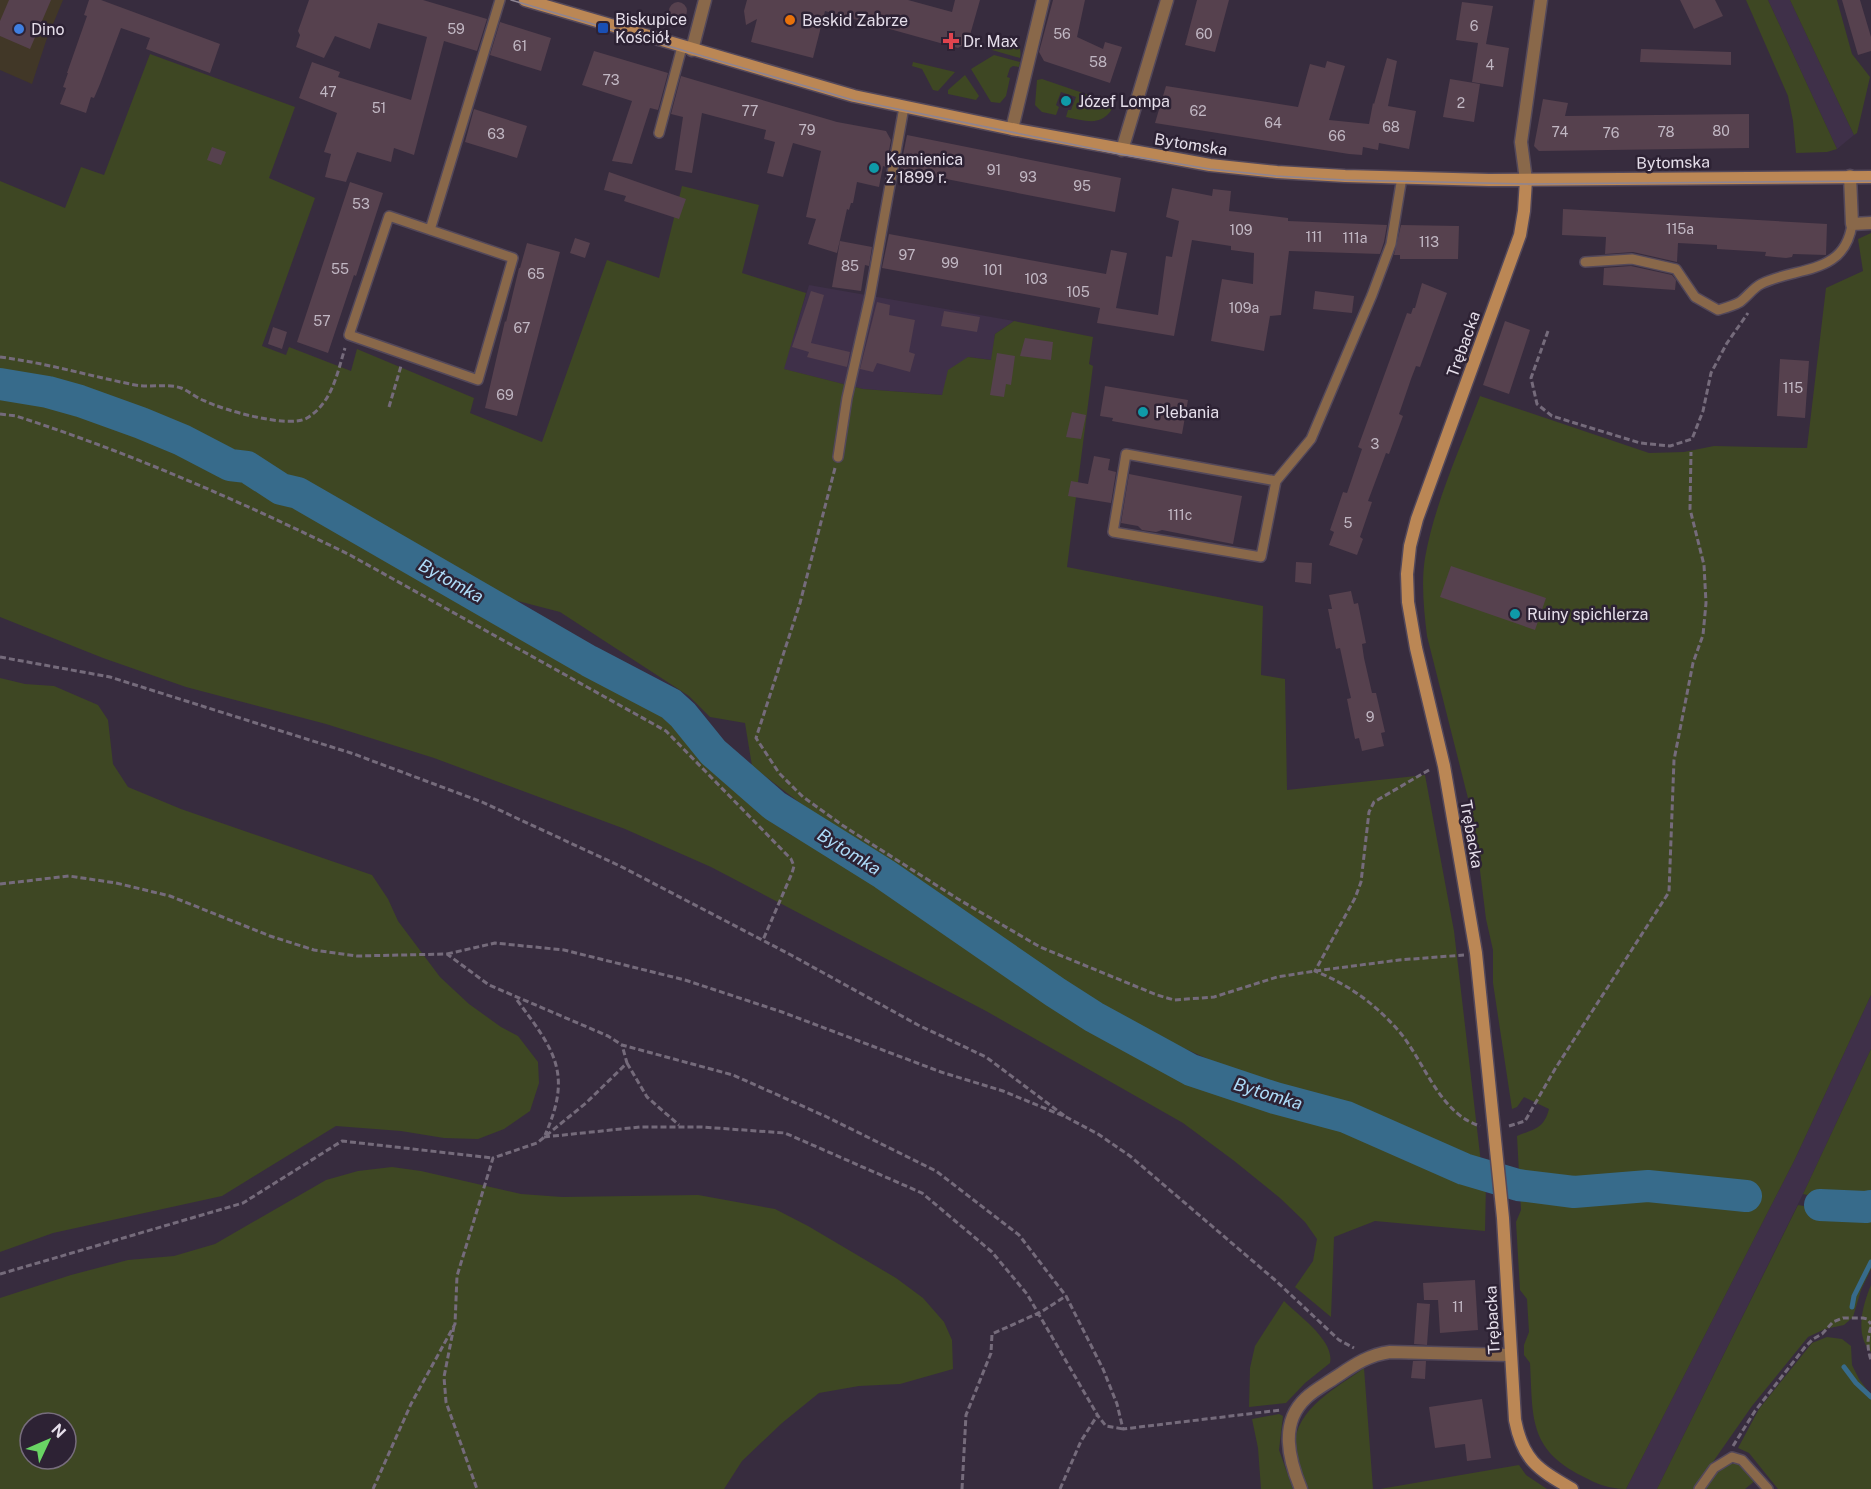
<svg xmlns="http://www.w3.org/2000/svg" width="1871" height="1489" viewBox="0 0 1871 1489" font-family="'Public Sans',sans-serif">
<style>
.commercial{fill:#413727}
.built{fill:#3f3049}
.green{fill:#3e4723;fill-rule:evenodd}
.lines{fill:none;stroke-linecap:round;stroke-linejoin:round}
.stream{stroke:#376b8b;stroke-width:5}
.river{stroke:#376b8b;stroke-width:32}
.building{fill:#56414e}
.lane-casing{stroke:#53485a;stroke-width:12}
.street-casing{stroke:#53485a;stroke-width:15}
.secondary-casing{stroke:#53485a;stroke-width:15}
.path{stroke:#756b7b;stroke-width:3;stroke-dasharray:6 3;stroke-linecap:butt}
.lane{stroke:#89684a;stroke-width:9}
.street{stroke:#89684a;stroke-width:12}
.secondary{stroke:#bb8755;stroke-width:12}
.tram{stroke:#8d8493;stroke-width:1.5}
.food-dot{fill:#e8710a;stroke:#2d2234;stroke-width:2}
.transit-dot{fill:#1a4fb4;stroke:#2d2234;stroke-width:2}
.shop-dot{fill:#3f7fe0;stroke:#2d2234;stroke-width:2}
.health-dot{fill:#e0444e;stroke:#2d2234;stroke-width:2}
.culture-dot{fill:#0f9aa8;stroke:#2d2234;stroke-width:2}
.labels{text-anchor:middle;stroke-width:5;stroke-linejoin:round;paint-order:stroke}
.number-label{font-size:14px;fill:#c1b7c3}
.poi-label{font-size:16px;fill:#e5deea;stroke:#2d2234;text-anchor:start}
.street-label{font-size:16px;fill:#e5deea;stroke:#2d2234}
.water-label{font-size:18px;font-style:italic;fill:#addbf8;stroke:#2d2234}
</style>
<rect width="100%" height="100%" fill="#372c3e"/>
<!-- commercial -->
<path class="commercial" d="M0,0H63L46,41L32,84L0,70Z"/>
<!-- built -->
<path class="built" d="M1768,0H1790L1854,135L1837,149Z
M809,285L1014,321L995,334L992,360L968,357L943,395L863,389L783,369Z
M1871,995V1049L1803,1194L1657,1489H1626L1795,1159Z"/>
<!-- green -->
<path class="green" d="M1746,0H1768L1837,149L1827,152L1796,153L1793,121L1788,96Z
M1790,0H1837L1852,54L1870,77L1857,133L1854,135Z
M1001,37C1014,38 1023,45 1020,58L992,50L995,42Z
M150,54L295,107L269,178L315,198L262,346L286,355L289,347L351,371L357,349L474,398L470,413L542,442L607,260L659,278L682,186L759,205L742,273L806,293L784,369L863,389L942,395L948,370L968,357L991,360L995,334L1014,321L1093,337L1089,364L1093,366L1067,567L1263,606L1261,675L1285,679L1287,790L1425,775L1454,931L1481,1163L1338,1104L1226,1067L1154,1035L1090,1000L861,850L752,766L745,723L710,717L689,696L560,612L514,600L414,555L366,526L323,494L199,435L88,392L0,381V181L65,208L81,167L104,175Z
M994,55L1020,62L1019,67L1013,66L1010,68L1007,77L1010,78L1006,96L1000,103L991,102L971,69Z
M913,62L955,72L938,91L933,90L922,69L912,66Z
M965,75L979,96L976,100L948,94V90Z
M1042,79L1115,104C1103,128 1087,121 1066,117L1068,110H1071L1076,97L1061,92L1056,105L1059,107L1056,115L1042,112L1035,105L1037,80Z
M1871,233V995L1795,1159L1626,1489C1609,1489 1597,1484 1582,1476C1528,1449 1533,1416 1530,1363L1524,1355V1345L1529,1332L1527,1299L1520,1290L1516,1222L1521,1210L1517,1136C1534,1129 1544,1129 1549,1109L1524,1097L1517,1107L1512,1109L1493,983V950L1486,919L1474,822L1427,636C1424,611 1421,583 1425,558C1435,502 1460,449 1480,396L1649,453L1684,452L1714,446L1807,448L1826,288L1863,271L1858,239Z
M0,397L28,400L59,407L120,428L291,503L645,701L686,738L728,786L767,819L791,835L847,863L989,962L1113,1035L1192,1077L1268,1102L1342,1123L1403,1152L1486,1183L1485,1231L1375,1221L1334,1237L1331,1317L1295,1287L1313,1261L1317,1239L1305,1222L1280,1198L1233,1160L1183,1123L986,1011L711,867L625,829L434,758L326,724L186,687L103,658L0,617Z
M0,678L25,684L54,686L98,705L108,720L113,764L128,787L181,809L372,875L388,899L398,921L440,977L469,1004L501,1027L518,1036L538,1062L539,1083L530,1111L504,1129L478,1139L444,1138L401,1131L336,1126L222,1196L53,1233L0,1252Z
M1871,1049V1198C1849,1203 1825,1199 1803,1194Z
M392,1167L421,1171L521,1194L562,1197L698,1195L775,1209L808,1226L896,1278L923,1298L944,1322L952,1340L953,1369L900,1384L859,1386L819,1393L782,1423L742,1461L724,1489H0V1298L71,1275L128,1260L174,1256L215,1244L326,1180L358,1171ZM30,1423H66V1459H30Z
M1798,1205L1821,1209L1871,1210V1269L1861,1290L1853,1317L1844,1325L1825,1329L1808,1337L1752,1406L1694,1489H1657Z
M1871,1285V1352C1854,1335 1863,1304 1871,1285Z
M1284,1301C1299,1316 1335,1341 1330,1363L1305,1383L1286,1403L1249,1407L1250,1368L1255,1346Z
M1827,1337L1842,1339L1851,1346L1852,1365L1859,1379L1871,1395V1489H1778L1749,1453L1738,1448L1759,1409L1812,1343Z
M1364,1368L1373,1489H1309C1304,1477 1296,1463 1295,1449C1293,1409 1337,1388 1364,1368Z
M1279,1414L1283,1416L1279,1450L1293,1489H1261L1258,1448L1252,1419Z
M1729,1464H1739L1756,1480L1745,1489H1703L1718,1469Z
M1519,1465L1526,1475L1547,1489H1380Z"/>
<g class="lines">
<!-- stream -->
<path class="stream" d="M1852,1307L1854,1296L1871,1262
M1844,1367L1856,1383L1871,1397"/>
<!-- river -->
<path class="river" d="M0,384L48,392L80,401L141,423L182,440L230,465L247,467L281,489L298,493L589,661L671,704L683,715L713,752L775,806L884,874L1055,992L1094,1017L1191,1070L1275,1098L1346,1117L1464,1169L1518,1185L1574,1192L1648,1186L1746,1196
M1820,1205L1866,1207L1871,1206"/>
</g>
<!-- building -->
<path class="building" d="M9,0H51L30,49L0,36V21Z
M89,0H101L220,44L210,73L146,49L150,38L121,28L100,84L94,98L91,97L86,113L60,104L66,88L63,87L68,73H67L87,16L84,15Z
M309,0H423L487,19L477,51L444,41L414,155L394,148L391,162L357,152L346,182L325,177L331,154L324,152L337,113L299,98L312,62L340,72L338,77L411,100L427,37L378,23L370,49L335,36L324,58L296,47L300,35L298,31Z
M747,0H908L952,12L955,0H980L968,42L958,48L825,11L813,58L751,42L757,19L746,25L744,11Z
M1053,0H1085L1077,37L1103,49L1105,42L1122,47L1110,83L1044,61L1039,52Z
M1197,0H1229L1215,52L1185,45Z
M1680,0H1715L1723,16L1694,29Z
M1842,0H1860L1871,37V51L1858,55Z
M1462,2L1493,6L1486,44L1509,48L1503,87L1472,82L1478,43L1456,40Z
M669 11a9 9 0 1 1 18 0a9 9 0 1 1-18 0Z
M500,22L551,38L541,71L490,55Z
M1641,49L1731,52V65L1640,62Z
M594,51L668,73L658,110L650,108L632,164L612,161L632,101L582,85Z
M1387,58L1397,61L1388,106L1416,111L1409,149L1379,143L1378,150L1363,147L1362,155L1349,154L1155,123L1166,86L1298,107L1310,64L1325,68L1327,61L1345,66L1329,120L1369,124L1373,103L1374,104Z
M681,76L837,122L886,131L891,140L886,167L883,166L879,187L857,182L853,203H851L849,210L847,209L837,253L808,244L816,219L806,217L821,151L793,143L783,177L767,173L775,142L764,139L766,130L702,113L692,173L675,170L683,117L671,114Z
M1450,79L1480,84L1474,122L1443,117Z
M1543,99L1568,103L1565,116L1749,114V148L1539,151L1534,146Z
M474,109L527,126L517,158L465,142Z
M907,135L1121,178L1115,212L900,170Z
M212,147L226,152L221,165L207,160Z
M609,172L686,199L679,219L624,201L626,196L604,190Z
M350,182L383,193L356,276L354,275L328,353L297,342Z
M1172,188L1212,196L1213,189L1231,191L1229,211L1288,218V221L1387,225L1384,242L1380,254L1289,251L1281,315L1270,316L1264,351L1211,341L1222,279L1253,284L1254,253L1231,250V246L1192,240L1174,336L1097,323L1100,308L882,268L889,234L1106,274L1111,250L1127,253L1116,308L1158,315L1166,256L1172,257L1179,221L1166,217Z
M1563,209L1827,224L1826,255L1793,254L1792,257L1786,258L1765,256L1766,252L1717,249V245L1678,243L1677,262L1633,252L1605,254L1606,237L1562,235Z
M1401,225L1459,226L1458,259H1400V255H1394Z
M575,238L590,243L585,258L570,253Z
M840,241L872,247L869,266L865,265L861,291L832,287Z
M527,243L560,252L517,416L485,408L505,321L506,322L519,268H520Z
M1631,266L1672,275L1676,280L1675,290L1603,285L1604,268Z
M1422,283L1447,293L1420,367L1416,366L1411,379L1399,414L1403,416L1389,454L1386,453L1368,501L1372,502L1360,537L1363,539L1357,555L1329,545L1334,532L1330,530L1343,492L1347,493L1362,449L1358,447L1407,313L1411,314L1413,308H1415Z
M811,291L824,295L811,343L850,352L847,367L807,357L809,352L792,347Z
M1315,291L1354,296L1352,313L1313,309Z
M877,302L890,305L889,315L915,320L909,352L915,354L910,372L877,363L873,372L860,369Z
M944,311L980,317L977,332L941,326Z
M1505,321L1530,330L1509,394L1483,385Z
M273,327L287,332L282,349L268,344Z
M1025,338L1053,342L1051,360L1020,356Z
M997,353L1015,356L1011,385L1006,384L1004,397L990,395Z
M1780,359L1809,361L1805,418L1777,416Z
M1105,386L1188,400L1182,434L1112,421L1113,418L1100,416Z
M1072,412L1086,415L1081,439L1066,437Z
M1094,456L1110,459L1108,470L1116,472L1111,503L1068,496L1071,481L1088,484Z
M1129,474L1242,496L1233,544L1162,530L1156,532L1142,530L1138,526L1121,523Z
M1296,562L1312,563L1311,584L1295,582Z
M1451,566L1546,598L1535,630L1440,597Z
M1351,591L1354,604L1358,603L1366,643L1362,644L1364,658L1372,693H1376L1385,732L1381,733L1384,746L1362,751L1359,738L1355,739L1347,699L1351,698L1348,685L1340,648L1336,649L1328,609H1332L1329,595Z
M1475,1280L1478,1330L1440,1333L1438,1300H1424L1423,1283Z
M1417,1303L1430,1304L1427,1345L1414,1344Z
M1413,1361H1426L1425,1379L1411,1378Z
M1482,1399L1491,1458L1467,1461L1465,1444L1435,1448L1429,1407Z"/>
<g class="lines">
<defs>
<path id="lane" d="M659,133L682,47
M389,216L513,258L478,380L349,335Z
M430,230L500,0
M1585,262L1632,259L1676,269L1695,297L1718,310C1725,308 1733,306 1740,302C1747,297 1753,288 1761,284C1796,266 1845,276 1852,224
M838,457L847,398L870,296L904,107
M1276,481L1261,557L1113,532L1126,454L1276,481L1311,439L1372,295L1391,244L1402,177
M1699,1489L1714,1468L1732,1457L1742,1460L1768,1489"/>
<path id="street" d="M692,50L705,0
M1012,129L1043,0
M1122,150L1167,0
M1850,176L1852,224L1871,223
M1526,180L1521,142L1541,0
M1301,1489C1289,1460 1279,1423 1306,1398C1314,1390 1326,1384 1336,1377C1354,1365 1368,1355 1390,1352L1510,1355"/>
<path id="secondary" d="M525,0L854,96L1012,129L1210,165L1277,172L1345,176L1489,180L1871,177
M1526,180L1524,211L1520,235L1417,519L1410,546L1407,574L1408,602L1416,648L1444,766L1476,953L1503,1218L1515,1420C1523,1461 1538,1469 1572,1489"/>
</defs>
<!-- lane casing -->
<use href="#lane" class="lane-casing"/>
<!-- street casing -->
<use href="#street" class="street-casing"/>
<!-- secondary casing -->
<use href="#secondary" class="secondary-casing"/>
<!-- path -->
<path class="path" d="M1548,331L1531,378L1537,404L1552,416L1640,443L1670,446L1692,439L1703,411L1711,373L1727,343L1748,313
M0,357C46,363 90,376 135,385C150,388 166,383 181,388C189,391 196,398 205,401C223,410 289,429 307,418C332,403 337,374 345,348
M389,407L401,366
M0,414L16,416C131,453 242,502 350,555L666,731L791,859L794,866L792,873L763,940
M835,468L800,603L756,738L779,773L803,797L842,825L958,899L1040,947L1157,995L1174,1000L1214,997L1277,977L1315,971L1399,960L1464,955
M0,657L110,677L354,754L482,802L622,867L791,955L918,1025L986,1057L1066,1117
M1429,770L1374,802L1369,812L1361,882L1355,898L1315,971C1347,984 1373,1002 1397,1029C1424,1059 1438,1113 1480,1126
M0,884L69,876L116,883L170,896L270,936L314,950L357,956L447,954L489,985L608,1036L622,1045L733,1075L827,1117L936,1171L1019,1235L1066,1296L1103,1369L1117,1404L1123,1429L1281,1410
M447,954L495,943L564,950L685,980L782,1012L941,1072L1003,1091L1066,1117L1098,1134L1130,1156L1275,1280L1339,1340L1354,1348
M517,1000C554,1050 573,1073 545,1135
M627,1063L647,1097L679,1125
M1509,1126L1525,1121L1555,1069L1669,892L1674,760L1693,663L1703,635L1706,603L1704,565L1690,509L1691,452
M544,1137L640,1127H702L785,1133L922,1193L992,1252L1027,1294L1098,1416L1106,1426L1123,1429
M0,1274L243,1203L342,1141L493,1158
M454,1326L444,1377L446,1402L477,1489
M1871,1327C1867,1339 1867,1348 1871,1360
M1733,1446L1755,1411L1805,1347L1813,1339L1822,1334L1833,1322L1843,1318H1863L1867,1319L1871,1324
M373,1489L411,1404L455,1324L457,1276L493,1158L537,1143L586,1103L627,1063L622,1045
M962,1489L966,1415L991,1353L992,1334L1041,1312L1066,1296
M1060,1489L1081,1441L1097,1416"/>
<!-- lane -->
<use href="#lane" class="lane"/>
<!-- street -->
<use href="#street" class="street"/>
<!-- secondary -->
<use href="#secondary" class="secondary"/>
<!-- tram -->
<path class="tram" d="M511,0L853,100L1120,154L1210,169L1276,176L1345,180L1526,184L1871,181"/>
</g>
<!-- markers -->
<circle class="food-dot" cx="790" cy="20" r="6"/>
<rect class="transit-dot" x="597" y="22" width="12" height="12" rx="3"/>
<circle class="shop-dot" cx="19" cy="29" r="6"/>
<path class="health-dot" d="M948 32h6v6h6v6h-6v6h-6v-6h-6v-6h6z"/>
<g class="culture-dot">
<circle cx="1066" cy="101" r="6"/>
<circle cx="874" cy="168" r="6"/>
<circle cx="1143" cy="412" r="6"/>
<circle cx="1515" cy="614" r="6"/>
</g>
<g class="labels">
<!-- number labels -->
<g class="number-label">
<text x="1474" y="31">6</text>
<text x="456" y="34">59</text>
<text x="1062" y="39">56</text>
<text x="1204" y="39">60</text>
<text x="520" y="51">61</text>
<text x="1098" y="67">58</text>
<text x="1490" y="70">4</text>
<text x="611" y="85">73</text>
<text x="328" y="97">47</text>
<text x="1461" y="108">2</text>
<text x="379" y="113">51</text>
<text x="750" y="116">77</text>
<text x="1198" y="116">62</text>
<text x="1273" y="128">64</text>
<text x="1391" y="132">68</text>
<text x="807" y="135">79</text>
<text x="1721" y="136">80</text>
<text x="1560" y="137">74</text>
<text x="1666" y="137">78</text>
<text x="1611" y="138">76</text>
<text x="496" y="139">63</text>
<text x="1337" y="141">66</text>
<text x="994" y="175">91</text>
<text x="1028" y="182">93</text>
<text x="1082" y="191">95</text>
<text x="361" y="209">53</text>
<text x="1680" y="234">115a</text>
<text x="1241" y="235">109</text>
<text x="1314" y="242">111</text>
<text x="1355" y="243">111a</text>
<text x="1429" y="247">113</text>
<text x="907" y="260">97</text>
<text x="950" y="268">99</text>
<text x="850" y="271">85</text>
<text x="340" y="274">55</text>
<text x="993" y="275">101</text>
<text x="536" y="279">65</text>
<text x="1036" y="284">103</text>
<text x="1078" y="297">105</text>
<text x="1244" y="313">109a</text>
<text x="322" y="326">57</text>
<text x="522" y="333">67</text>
<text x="1793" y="393">115</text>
<text x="505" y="400">69</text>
<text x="1375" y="449">3</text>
<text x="1180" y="520">111c</text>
<text x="1348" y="528">5</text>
<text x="1370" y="722">9</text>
<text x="1458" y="1312">11</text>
</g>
<!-- poi labels -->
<g class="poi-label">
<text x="615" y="25">Biskupice<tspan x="615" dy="18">Kościół</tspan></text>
<text x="802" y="26">Beskid Zabrze</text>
<text x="31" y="35">Dino</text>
<text x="963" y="47">Dr. Max</text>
<text x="1078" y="107">Józef Lompa</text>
<text x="886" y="165">Kamienica<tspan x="886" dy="18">z 1899 r.</tspan></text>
<text x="1155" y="418">Plebania</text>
<text x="1527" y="620">Ruiny spichlerza</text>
</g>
<!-- street labels -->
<g class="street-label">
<text transform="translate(1191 144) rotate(9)" y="6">Bytomska</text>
<text transform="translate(1673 162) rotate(-1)" y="6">Bytomska</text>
<text transform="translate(1463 344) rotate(-70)" y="6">Trębacka</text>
<text transform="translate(1472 834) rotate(80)" y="6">Trębacka</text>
<text transform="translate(1492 1320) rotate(-93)" y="6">Trębacka</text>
</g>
<!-- water labels -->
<g class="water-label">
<text transform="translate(451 581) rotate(29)" y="6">Bytomka</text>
<text transform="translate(849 852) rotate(32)" y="6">Bytomka</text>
<text transform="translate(1268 1094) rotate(17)" y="6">Bytomka</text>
</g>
</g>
<!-- north arrow -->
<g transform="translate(48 1441) rotate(46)"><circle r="28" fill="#2d2234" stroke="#776d7d" stroke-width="1.5"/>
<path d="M0-4.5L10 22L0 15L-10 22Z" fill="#69d464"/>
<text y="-9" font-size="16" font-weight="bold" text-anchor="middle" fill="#e5deea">N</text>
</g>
</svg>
